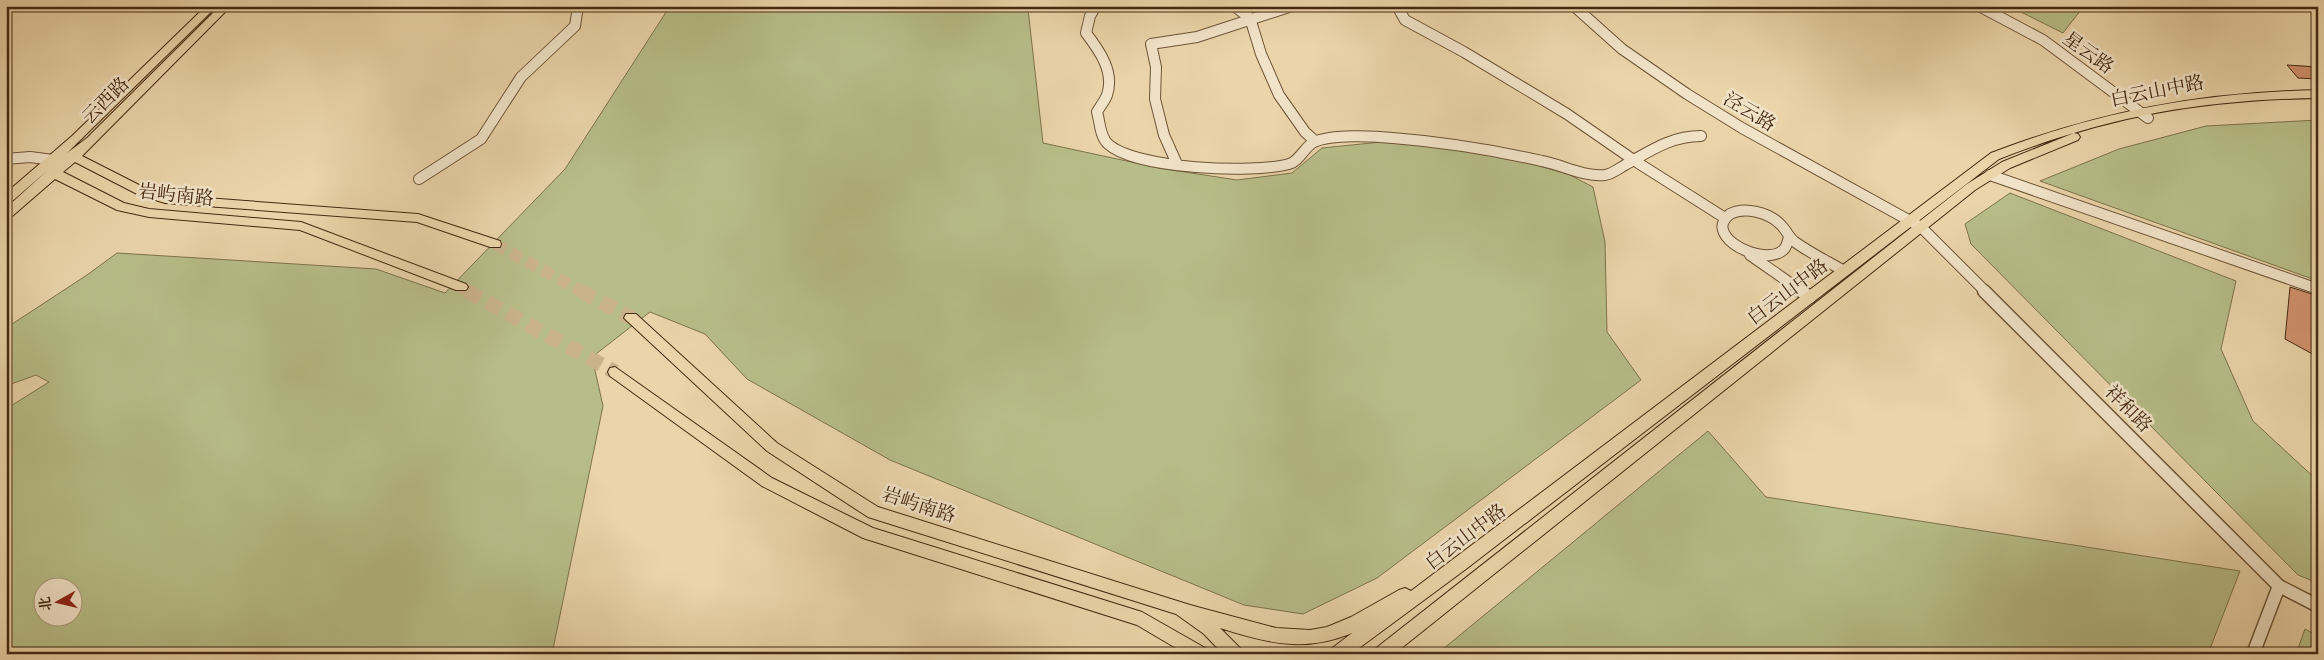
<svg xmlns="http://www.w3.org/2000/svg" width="2324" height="660" viewBox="0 0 2324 660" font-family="'Old Standard TT','Noto Serif SC',serif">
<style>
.green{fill:#b7bd88;stroke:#7e734c;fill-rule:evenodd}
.building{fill:#d2926f;stroke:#452910}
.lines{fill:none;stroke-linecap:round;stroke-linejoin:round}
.major-tunnel-far1{stroke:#c9b28a;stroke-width:12;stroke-dasharray:12 6;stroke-linecap:butt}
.major-tunnel{stroke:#c9b28a;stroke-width:15;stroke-dasharray:15 8;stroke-linecap:butt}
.minor-far1-casing{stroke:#6e5436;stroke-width:12}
.minor-casing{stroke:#6e5436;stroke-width:15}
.major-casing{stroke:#452910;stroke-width:2}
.minor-far1{stroke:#f1e3c7;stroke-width:10}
.minor{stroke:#f1e3c7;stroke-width:12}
.major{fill:#ead4a9;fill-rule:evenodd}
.labels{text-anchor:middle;stroke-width:5;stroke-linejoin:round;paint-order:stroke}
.street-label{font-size:19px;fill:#452910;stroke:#f1e3c7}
</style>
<rect width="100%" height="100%" fill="#ead4a9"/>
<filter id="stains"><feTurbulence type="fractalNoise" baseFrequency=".004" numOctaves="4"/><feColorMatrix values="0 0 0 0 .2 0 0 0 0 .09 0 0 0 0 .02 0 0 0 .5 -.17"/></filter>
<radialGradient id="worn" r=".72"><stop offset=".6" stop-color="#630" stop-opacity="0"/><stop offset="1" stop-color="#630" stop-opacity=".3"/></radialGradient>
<!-- green -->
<path class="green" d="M670,6H1032L1028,9L1043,143L1159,168L1237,180L1292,173L1322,148L1381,142L1451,148L1510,158L1568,174L1593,187L1605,242L1607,332L1641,380L1377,578L1303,614L1244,605L890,460L747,379L705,334L650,312L592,357L603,406L552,654H6V409L49,382L36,375L6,386V328L87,275L117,253L376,269L445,293L565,169ZM42,588H72V618H42Z
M2009,6H2084L2063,33Z
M2318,120V281L2040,181L2119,149L2206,126Z
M2010,193L2236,281L2221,349L2253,421L2318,481V583L2298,575L1971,244L1965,224Z
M1708,431L1766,497L2240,571L2208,654H1437Z
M2305,629L2318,636V654H2296Z"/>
<!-- building -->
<path class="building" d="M2287,65L2318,67V79L2298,78Z
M2290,287L2318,296V357L2285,339Z"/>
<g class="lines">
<!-- major-tunnel-far1 -->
<path class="major-tunnel-far1" d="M495,244L583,292
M461,287L470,292"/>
<!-- major-tunnel -->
<path class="major-tunnel" d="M467,291L615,372
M581,291L631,318"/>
<defs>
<path id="minor-far1" d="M1096,6L1090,16L1086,33C1099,50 1115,72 1107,95C1105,101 1100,106 1097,112C1100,122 1100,137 1108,144C1136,169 1253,174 1289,164C1300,161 1304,147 1314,142C1332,134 1374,136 1393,138C1443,142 1493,150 1542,161C1563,165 1583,177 1605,175C1612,174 1618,169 1625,165C1650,151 1671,136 1701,136
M1234,6L1250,18L1261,54L1279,95L1305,132L1315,141
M1397,6L1405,20L1464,52L1567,114L1635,161L1725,218
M1574,6L1622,49L1687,94L1742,128L1921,227L1986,292
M1979,6L2043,40L2148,118
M6,159L30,157L53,160
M1177,164L1164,135L1155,99L1156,67L1151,44L1197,37L1292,6
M1990,175L2318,289
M419,179L481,139L521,77L575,26L578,6
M1789,237C1788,240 1787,245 1785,248C1772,265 1728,249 1723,230C1721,224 1725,218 1730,214C1745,206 1769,213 1780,224C1786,229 1788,237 1795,242C1810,253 1827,261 1844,271
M1750,255L1803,292"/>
<path id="minor" d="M1801,291L1810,297
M1984,291L2279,586L2318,606
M2253,654L2279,586"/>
<path id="major" d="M206,6H217L67,153L87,138L220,6H231L82,156L147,189L166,195L418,214L500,241L501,244L500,247H490L417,222L165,203L139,195L75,162L63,172L124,203L149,209L301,222L466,284L468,287L466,290H456L300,230L149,217L117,210L55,179L10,218L6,219V208L48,170L10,203L6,204V193L72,136Z
M2318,90V98C2200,100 2109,116 1999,159L1466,569L1351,654H1329L1331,649L1352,633C1305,653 1267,643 1220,628L1241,649L1243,654H1223L1204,634L1176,614L868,517L767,451L624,318L626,314H636L777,443L878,507L1190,605L1276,628L1310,630L1327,627L1351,617L1399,590L1405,588L1411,591L1991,153C2101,111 2199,93 2318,90Z
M2074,133L2078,134L2080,137L2078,140L2010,168L1975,190L1394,654H1373L1375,649L1967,184L2002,162Z
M615,367L772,478L873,528L1142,612L1207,649L1209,654H1186L1137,625L863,538L762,486L610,376L608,372L610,368Z"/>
</defs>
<!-- minor-far1 casing -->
<use href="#minor-far1" class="minor-far1-casing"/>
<!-- minor casing -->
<use href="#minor" class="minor-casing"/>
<!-- major casing -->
<use href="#major" class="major-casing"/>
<!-- minor-far1 -->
<use href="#minor-far1" class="minor-far1"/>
<!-- minor -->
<use href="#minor" class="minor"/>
<!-- major -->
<use href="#major" class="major"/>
</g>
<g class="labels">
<!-- street labels -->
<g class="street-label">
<text transform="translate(2089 52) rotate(36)" y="7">星云路</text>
<text transform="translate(2157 90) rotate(-11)" y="7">白云山中路</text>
<text transform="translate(105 100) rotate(-45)" y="7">云西路</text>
<text transform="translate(1750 111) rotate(31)" y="7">泾云路</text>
<text transform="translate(176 194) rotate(6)" y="7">岩屿南路</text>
<text transform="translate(1787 291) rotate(-37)" y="7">白云山中路</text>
<text transform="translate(2129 408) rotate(45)" y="7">祥和路</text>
<text transform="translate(919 504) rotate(18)" y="7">岩屿南路</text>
<text transform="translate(1465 536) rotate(-37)" y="7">白云山中路</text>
</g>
</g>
<!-- margin -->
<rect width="2324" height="660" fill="none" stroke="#ead4a9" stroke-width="25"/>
<rect x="8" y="8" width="2309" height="645" fill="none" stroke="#452910" stroke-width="2.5"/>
<rect x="12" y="12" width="2299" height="635" fill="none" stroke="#452910"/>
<!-- north arrow -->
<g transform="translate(58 602) rotate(262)"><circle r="24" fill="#f1e3c7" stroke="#ac997e"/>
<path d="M0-4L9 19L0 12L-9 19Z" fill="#8f2418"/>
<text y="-8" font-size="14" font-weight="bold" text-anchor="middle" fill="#452910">北</text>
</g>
<rect width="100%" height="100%" filter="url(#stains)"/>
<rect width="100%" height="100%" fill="url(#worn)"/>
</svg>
